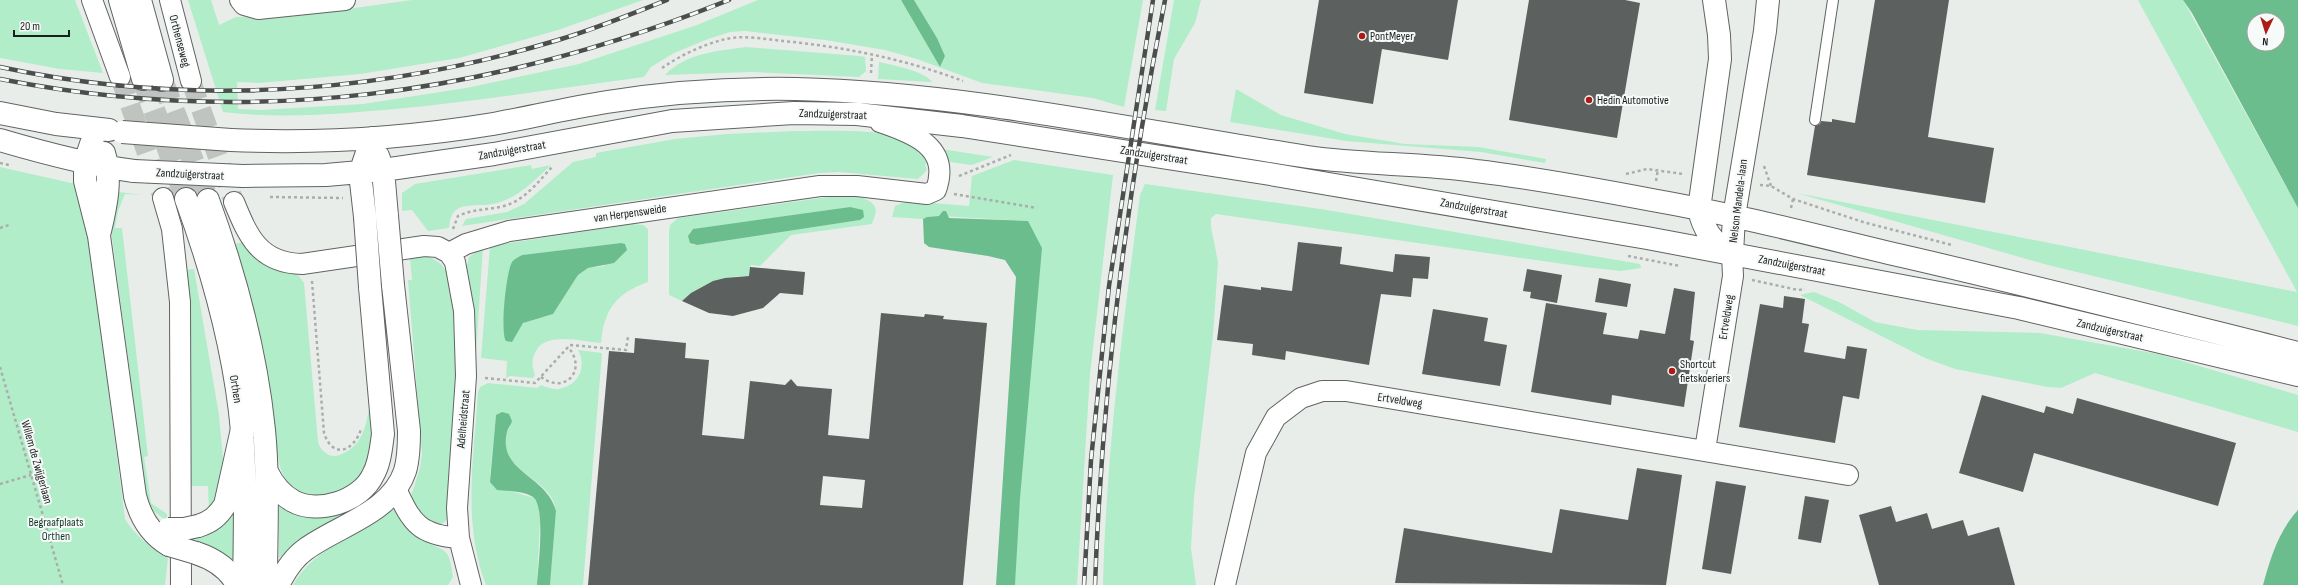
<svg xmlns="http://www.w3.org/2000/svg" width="2298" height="585" viewBox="0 0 2298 585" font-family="'Sofia Sans Condensed',sans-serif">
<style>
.green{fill:#b0edc8;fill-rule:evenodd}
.water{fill:#6bbd8e;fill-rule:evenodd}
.building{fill:#5c605e;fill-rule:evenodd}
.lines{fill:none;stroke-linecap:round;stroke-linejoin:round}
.minor-tunnel{stroke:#c0c4c1;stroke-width:20;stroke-dasharray:20 10;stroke-linecap:butt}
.tertiary-tunnel{stroke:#c0c4c1;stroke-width:22;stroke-dasharray:22 11;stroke-linecap:butt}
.service-casing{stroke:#616462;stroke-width:12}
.minor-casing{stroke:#616462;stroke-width:22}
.tertiary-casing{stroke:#616462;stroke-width:24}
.secondary-casing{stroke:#616462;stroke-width:24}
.path{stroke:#aaaeab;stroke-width:2.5;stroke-dasharray:3 3;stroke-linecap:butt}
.service{stroke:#fff;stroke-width:10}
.minor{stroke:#fff;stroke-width:20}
.tertiary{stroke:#fff;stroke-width:22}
.secondary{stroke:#fff;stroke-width:22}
.rail-casing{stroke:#4c4e4d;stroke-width:4.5}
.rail{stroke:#f6faf8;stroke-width:3;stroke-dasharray:9;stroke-linecap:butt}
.secondary-bridge-casing{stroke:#616462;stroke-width:24;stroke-linecap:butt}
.secondary-bridge{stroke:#fff;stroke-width:22}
.poi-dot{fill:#ac1b16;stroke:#f6faf8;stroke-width:1.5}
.labels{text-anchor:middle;stroke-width:4;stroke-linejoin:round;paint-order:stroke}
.poi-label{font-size:12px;fill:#1c1e1d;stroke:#f6faf8;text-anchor:start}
.street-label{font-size:12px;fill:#1c1e1d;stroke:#f6faf8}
.park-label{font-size:12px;fill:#103522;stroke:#f6faf8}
</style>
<rect width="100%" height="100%" fill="#e9edea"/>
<!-- green -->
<path class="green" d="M0,0H75L103,73L60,69L0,58Z
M188,0H211L219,25L236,17L304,15L412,0H643L558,30L459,58L360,74L259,83L237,82L238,109L260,110L363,104L466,88L579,64L697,25L758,0H901L940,67L945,56L937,38L914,0H1143L1124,107L1093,98L982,83L917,59L885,50L825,40L745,31L730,32L708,39L674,53L651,67L644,77C561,88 478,101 395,109C338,114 280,119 223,112Z
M1174,0H1201L1195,23L1174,59L1166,111L1155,110Z
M2138,0H2183L2298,208V326L2044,264L1797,193L2297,292Z
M746,47L859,56L865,57L866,71L859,77L752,72L665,75C686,53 717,51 746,47Z
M879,62C892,65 925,71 932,82L878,79Z
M1236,89L1281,115L1345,134L1405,144L1479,147L1546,159L1545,163L1481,152L1346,141L1230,122Z
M795,131C818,131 893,128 909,141C916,146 922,155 928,162L925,164L927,170L918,179L839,172L819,173L462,226L466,219L507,212L524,204L573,162L596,157V153L675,139L727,134Z
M941,149L993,157L972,165L950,162Z
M1014,160L1113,175L1090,374L1077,585H1015L1028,221L939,216L927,217L923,219L892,217L895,206L907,201L969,206L972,176Z
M531,165L532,169L551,165C533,182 517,199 493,204C483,206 468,204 459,208C451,212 450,219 449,228L428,231L412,210L402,211V193L415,184Z
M0,167L76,184L84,200L125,519C135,536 152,548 168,558L165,585H0Z
M1145,184L1327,210L1640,264L1641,268L1621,271L1584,267L1216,214L1211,218V227L1218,262L1213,335L1194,497L1191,548L1196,585H1103C1106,454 1123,325 1140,195Z
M119,192L142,195L125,194L118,211L115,228H122L148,456L144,457L151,503L167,514V521L152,510L146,495L111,230L116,199Z
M851,195C860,197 880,201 875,215C874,219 873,220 872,224L791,235L760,266L751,265L749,276C723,276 702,283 682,301L669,295V231L670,225L678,218L828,197ZM850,207L860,220L697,245H693L690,232L694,229Z
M633,224L643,225L648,229V282C616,293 604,310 601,343C582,342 547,331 536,351C531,359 532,367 535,375L533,378L510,376L506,378L507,361L481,358L490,246ZM621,243L604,266L588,268L578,275L553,314C540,319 527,316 518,329L513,261L522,255Z
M243,242L299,276L304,283L318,441C319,447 323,452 329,455C334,457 339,456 344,453C366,443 368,416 371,394L375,448L356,486L310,500L288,487L280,467L248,291L235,244Z
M483,247L476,352L465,275L469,257Z
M424,255C433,258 443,263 447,273C452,287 454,305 455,321C459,375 452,427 449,481C448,490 451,514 446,520C441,528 431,523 424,521L411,496L420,468L422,454L408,280H412L410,258Z
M194,269L219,415L225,480L209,512L208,486H189L186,270Z
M1814,292L1839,302L1875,322L1917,330L2040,333L2158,354L2298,395V432L2095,373L2061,388L2048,387L1955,369L1925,358L1800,295Z
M578,350L602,353L583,585H550L556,511C555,505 553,499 549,494C533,473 490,461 510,426L496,415L490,477L514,492L534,498L539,504L540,520L537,585H486C462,523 474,456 478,392L480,387L488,383L537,388L541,385C546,387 554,390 559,389C579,385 587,367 578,350Z
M279,503L352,505L355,510L306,535L279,558Z
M234,506V560L193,539L212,532Z
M395,509C403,518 411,532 420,538C444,554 449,543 453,577L448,585H293C312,550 362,530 395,509Z"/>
<!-- water -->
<path class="water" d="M901,0H914L937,38L945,56L940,67Z
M2183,0H2298V208L2192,13ZM2254,20H2278V44H2254Z
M850,207L863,210L864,217L860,220L697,245L690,243L688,236L693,229Z
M943,211H946L949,218L1028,221L1042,248L1020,498L1015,585H996L1016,277L1005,260L988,256L929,247L924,243L923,219L927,217L939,216Z
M621,243L625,244L627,250L614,263L588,268L578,275L553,314L523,323L512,342L506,341C500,333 506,272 512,262C514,259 519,257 522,255Z
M502,412L509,414L512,421C511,425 508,428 507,432C497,472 547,475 556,511L550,585H537C538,569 546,506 533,497C523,491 508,491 497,490L490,482L496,415Z
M2298,510V585H2263C2271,557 2278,532 2298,510Z"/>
<!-- building -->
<path class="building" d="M1319,0H1458L1448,60L1382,49L1373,104L1304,93Z
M1529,0H1625L1640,3L1617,138L1509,120Z
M1875,0H1949L1928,137L1994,148L1985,203L1807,175L1815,126L1820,124L1821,121L1832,122V119L1855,123Z
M1298,242L1342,247L1340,264L1393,272L1395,254L1430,257L1428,279L1413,278L1411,297L1381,294L1369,365L1286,351L1285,360L1252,355L1253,344L1217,340L1224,285L1261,290V287L1292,291Z
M750,267L805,272L803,295L780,293L763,308L733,316L709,313L682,301L691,293L713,281L725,278L749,276Z
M1527,269L1562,275L1557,303L1530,298L1531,292L1523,291Z
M1599,278L1631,284L1627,307L1595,302Z
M1674,288L1695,292L1690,340L1694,341L1684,407L1612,395L1611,405L1531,392L1546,303L1607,313L1603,334L1638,339L1640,330L1665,334Z
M1784,296L1805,299L1802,323L1809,324L1804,352L1845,359L1847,346L1867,349L1859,399L1843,396L1835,443L1739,427L1760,304L1783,308Z
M1433,309L1488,318L1484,341L1507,345L1500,386L1422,374Z
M881,313L924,317L925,314L944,316L943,319L987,323L963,585H588L609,351L634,353L635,338L686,343L685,358L709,360L702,435L744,439L750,381L785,385L791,379L797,386L832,389L828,435L869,439ZM823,476L865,480L862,508L820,505Z
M1982,395L2044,413L2046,406L2073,414L2077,398L2236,443L2218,506L2034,453L2023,492L1959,473Z
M1637,468L1682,475L1666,585L1395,583L1404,528L1552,553L1560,509L1628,520Z
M1716,481L1746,486L1731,574L1702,569Z
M1805,496L1829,500L1821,543L1798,539Z
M1891,506L1896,522L1927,513L1932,529L1963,520L1968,536L1999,527L2015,585H1879L1859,515Z"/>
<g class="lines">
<!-- minor-tunnel -->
<path class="minor-tunnel" d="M120,77L163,198
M191,81L234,202"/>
<!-- tertiary-tunnel -->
<path class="tertiary-tunnel" d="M143,79L186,199
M162,80L208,200"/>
<defs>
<path id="service" d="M1815,120L1833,0"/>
<path id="minor" d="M92,0L120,77
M170,0L191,81
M240,0L244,5L258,9L345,0
M163,198L172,229L180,302L181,585
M234,202C248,236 259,263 302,264L424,246L438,247L449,253L455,262L464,311L466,376L457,508L459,538L471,585
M449,253L466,244L509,231L820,186H857L927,194L936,190C951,147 913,133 880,122
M1705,450L1733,276L1732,254
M396,489C412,523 419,535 459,538
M1225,585L1256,453L1276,417L1301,398L1322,391H1346L1848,475"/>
<path id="tertiary" d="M120,0L143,79
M140,0L162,80
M186,199C213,273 235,351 242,431C246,482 245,533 244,585
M208,200C235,274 256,351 264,430C269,481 266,534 266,585"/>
<path id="secondary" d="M1714,0L1719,35L1720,59L1699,209C1703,229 1712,242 1730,253
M0,113L56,124L109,130
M96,129L85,162V181L99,236L135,496C140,516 150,534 169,545
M0,140C44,153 89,165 134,171
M231,140C319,144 407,138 493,124C531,117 569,108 607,102C669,92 733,88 796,89C968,93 1138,131 1308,157C1363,165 1420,163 1476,171C1535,178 1594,189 1652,200C1732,214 1810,234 1889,253C2026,284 2162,319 2298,353
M378,156L383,170L387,216
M243,176L326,175L383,170L494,154L672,121L794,113L857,114L962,126L1270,174L1647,238L2019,308L2298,375
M365,217L360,173L372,138
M100,231C106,206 112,178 104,153
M1732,254L1734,216L1765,31L1768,0
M267,472C273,484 280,494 293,501C318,515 361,501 373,475C380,463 381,448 383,434L370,287
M198,526C211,522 218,516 225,505L242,429
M196,553C214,559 229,568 237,585
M278,585C285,571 293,558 306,549C339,525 391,513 405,471C409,458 409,444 409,431L393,285"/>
</defs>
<!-- service casing -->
<use href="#service" class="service-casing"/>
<!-- minor casing -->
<use href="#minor" class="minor-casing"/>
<!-- tertiary casing -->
<use href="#tertiary" class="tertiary-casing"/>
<!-- secondary casing -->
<use href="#secondary" class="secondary-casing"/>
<!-- path -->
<path class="path" d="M662,68C681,55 704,44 726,39C744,35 764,39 783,41C845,47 904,59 963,81
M871,73L872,54
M0,163L9,165
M1764,166L1771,186
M1626,174L1647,169L1683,174
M959,176L1011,155
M1656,181L1658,169
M1760,185L1771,186L1793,199L1863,222L1952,245
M954,194L1037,208
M270,197L343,198
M1791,208L1793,199
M0,228L9,225
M453,229L458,216C473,209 488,210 504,206C524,201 539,181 552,167
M1628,256L1680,266
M1752,280L1798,290L1805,289
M312,281L324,433C333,460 354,451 361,429
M0,367L63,585
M541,377C565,395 588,370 568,347
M485,378L535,383L570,345L626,350L628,337
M0,484L31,475"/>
<!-- service -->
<use href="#service" class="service"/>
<!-- minor -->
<use href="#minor" class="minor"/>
<!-- tertiary -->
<use href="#tertiary" class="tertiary"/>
<!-- secondary -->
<use href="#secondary" class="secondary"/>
<defs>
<path id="rail" d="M0,67C186,107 376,95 558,40C595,29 631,14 667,0
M0,79C253,129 491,95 729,0
M1084,585L1091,460L1109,286L1153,0
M1095,585C1102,389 1127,192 1165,0"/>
</defs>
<!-- rail casing -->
<use href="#rail" class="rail-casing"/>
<!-- rail -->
<use href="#rail" class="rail"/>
<defs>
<path id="secondary-bridge" d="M122,132L231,140
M134,171L243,176
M387,216L393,285
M365,217L370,287
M168,529H184L198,526
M169,545L196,553"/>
</defs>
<!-- secondary-bridge casing -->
<use href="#secondary-bridge" class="secondary-bridge-casing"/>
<!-- secondary-bridge -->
<use href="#secondary-bridge" class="secondary-bridge"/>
</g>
<!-- markers -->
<g class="poi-dot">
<circle cx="1362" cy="36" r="4"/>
<circle cx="1589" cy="100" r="4"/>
<circle cx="1672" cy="371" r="4"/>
</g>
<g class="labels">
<!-- poi labels -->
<g class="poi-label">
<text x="1370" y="40">PontMeyer</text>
<text x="1597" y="104">Hedin Automotive</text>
<text x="1680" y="368">Shortcut<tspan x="1680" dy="14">fietskoeriers</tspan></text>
</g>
<!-- street labels -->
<g class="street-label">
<text transform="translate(180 41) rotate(75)" y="4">Orthenseweg</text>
<text transform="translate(833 114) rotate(2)" y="4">Zandzuigerstraat</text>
<text transform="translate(512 150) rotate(-10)" y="4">Zandzuigerstraat</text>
<text transform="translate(1154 155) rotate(9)" y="4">Zandzuigerstraat</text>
<text transform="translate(190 174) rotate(3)" y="4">Zandzuigerstraat</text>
<text transform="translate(1738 201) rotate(-83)" y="4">Nelson Mandela-laan</text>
<text transform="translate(1474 208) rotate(10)" y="4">Zandzuigerstraat</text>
<text transform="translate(630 213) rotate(-8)" y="4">van Herpensweide</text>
<text transform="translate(1792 265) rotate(11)" y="4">Zandzuigerstraat</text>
<text transform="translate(1726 317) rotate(-81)" y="4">Ertveldweg</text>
<text transform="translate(2110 330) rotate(13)" y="4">Zandzuigerstraat</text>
<text transform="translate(236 389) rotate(81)" y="4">Orthen</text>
<text transform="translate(1400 400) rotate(9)" y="4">Ertveldweg</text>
<text transform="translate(463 419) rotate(-85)" y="4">Adelheidstraat</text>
<text transform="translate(37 462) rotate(74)" y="4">Willem de Zwijgerlaan</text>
</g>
<!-- park labels -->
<g class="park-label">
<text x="56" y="526">Begraafplaats<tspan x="56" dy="14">Orthen</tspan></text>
</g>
</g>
<!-- north arrow -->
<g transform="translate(2266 32) rotate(184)"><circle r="19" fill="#f6faf8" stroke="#9fa2a0"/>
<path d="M0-3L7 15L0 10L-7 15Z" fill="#ac1b16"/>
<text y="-6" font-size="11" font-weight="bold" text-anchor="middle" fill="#1c1e1d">N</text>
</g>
<!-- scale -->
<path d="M14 30v6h55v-6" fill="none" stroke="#1c1e1d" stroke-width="2"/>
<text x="20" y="30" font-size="12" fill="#1c1e1d" stroke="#f6faf8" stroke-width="3" paint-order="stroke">20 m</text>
</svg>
